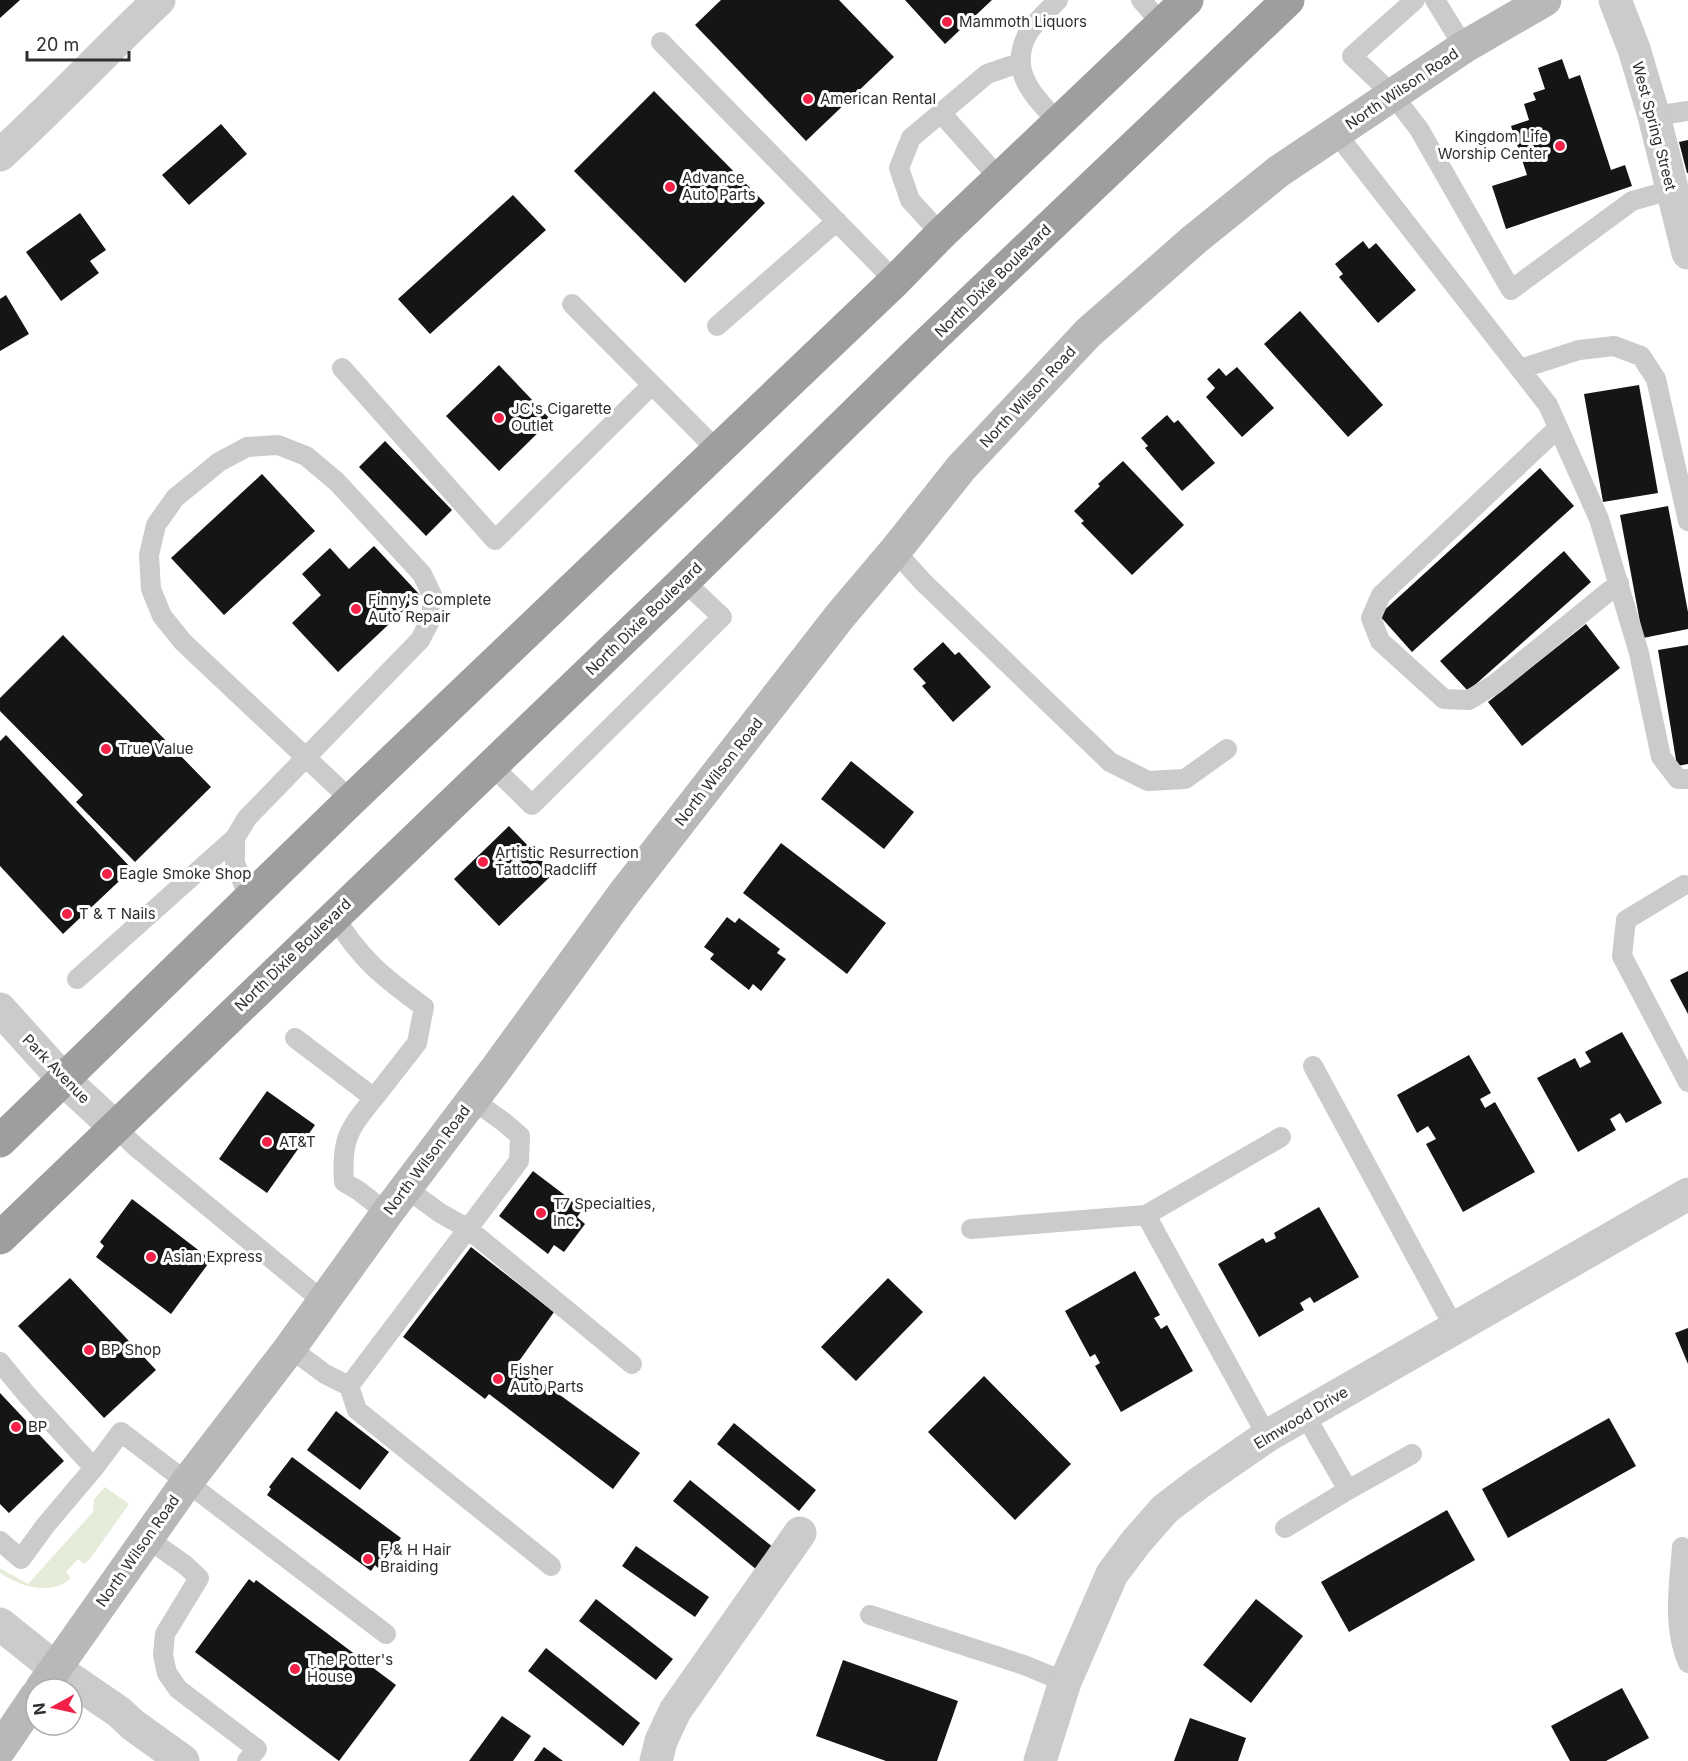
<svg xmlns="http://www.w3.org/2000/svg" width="1688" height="1761" viewBox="0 0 1688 1761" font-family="Inter,sans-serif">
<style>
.green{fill:#e6ecda}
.building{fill:#151515}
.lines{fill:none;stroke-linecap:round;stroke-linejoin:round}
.service{stroke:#cbcbcb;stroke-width:20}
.minor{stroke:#cbcbcb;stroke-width:33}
.tertiary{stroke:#cbcbcb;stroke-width:33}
.secondary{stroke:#b8b8b8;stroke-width:33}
.trunk{stroke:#9e9e9e;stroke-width:33}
.poi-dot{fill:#f32147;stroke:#fff;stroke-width:2}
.labels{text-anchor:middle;stroke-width:6;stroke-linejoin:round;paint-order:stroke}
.poi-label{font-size:15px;fill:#2e2e2e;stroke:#fff;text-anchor:start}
.street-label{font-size:15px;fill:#2e2e2e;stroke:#fff}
</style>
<rect width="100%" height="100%" fill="#fff"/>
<!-- green -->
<path class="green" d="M105,1487L129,1504L90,1559L84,1564L78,1559L66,1572L71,1578C50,1597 20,1586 0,1573V1568L28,1584L93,1512L94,1499Z"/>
<!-- building -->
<path class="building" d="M0,0H20L0,18Z
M721,0H839L894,57L806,141L695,25Z
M905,0H992L945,44Z
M1562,59L1569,79L1580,75L1611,170L1625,165L1632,186L1506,229L1492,186L1527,175L1511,126L1529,120L1524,104L1536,100L1533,93L1545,89L1538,68Z
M654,91L765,203L685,283L574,171Z
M221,124L247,154L189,205L162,175Z
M1688,140V173H1687L1679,142Z
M513,195L546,230L430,334L398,299Z
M80,213L106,250L90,261L99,273L61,301L26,252Z
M1363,241L1369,249L1376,243L1416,290L1378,323L1339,277L1343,274L1335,264Z
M6,295L29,334L0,351V299Z
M1300,311L1383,405L1348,437L1264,344Z
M499,365L551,420L499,471L446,416Z
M1237,367L1274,408L1242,437L1206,397L1215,388L1207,379L1219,368L1226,376Z
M1639,385L1658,493L1603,502L1584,394Z
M1167,415L1174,423L1178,420L1215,463L1182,491L1145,448L1148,446L1141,438Z
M385,441L452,510L426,536L359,467Z
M1123,461L1184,525L1132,575L1081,523L1084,521L1074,511L1100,486L1098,484Z
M1540,468L1574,506L1412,652L1379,615Z
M262,474L315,531L224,615L171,558Z
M1668,506L1688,612V629L1643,638L1620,515Z
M374,546L420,595L338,672L292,623L321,595L302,574L330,548L349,569Z
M1564,551L1591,582L1468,691L1440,661Z
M1586,624L1620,668L1522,746L1488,702Z
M63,635L211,787L135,862L76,802L83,795L0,711V698Z
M943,642L955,655L959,652L991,687L953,722L922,686L926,683L913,669Z
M1688,645V764L1677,766L1658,650Z
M6,735L132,869L63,934L0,866V741Z
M851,761L914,812L884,849L821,799Z
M509,826L554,873L499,926L454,879Z
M781,843L886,923L847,974L743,893Z
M727,917L735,923L739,918L780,949L777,953L786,959L761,991L753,984L749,990L710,959L714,954L704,947Z
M1688,971V1014L1670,980Z
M1622,1032L1662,1103L1626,1123L1620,1113L1610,1119L1616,1130L1578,1152L1537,1078L1575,1058L1580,1068L1591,1062L1585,1052Z
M1469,1055L1491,1093L1480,1099L1485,1108L1495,1102L1535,1172L1463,1212L1426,1144L1436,1139L1428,1126L1417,1133L1397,1095Z
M267,1091L315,1125L267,1193L219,1159Z
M533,1171L583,1209L577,1217L585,1224L564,1252L554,1245L548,1254L499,1216Z
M132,1199L206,1256L203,1260L208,1264L171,1314L96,1257L104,1246L100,1242Z
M1319,1207L1359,1277L1314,1303L1310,1297L1300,1303L1304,1310L1259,1337L1218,1264L1263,1238L1266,1243L1276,1238L1274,1233Z
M471,1247L554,1312L517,1364L640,1453L613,1489L489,1394L485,1399L403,1337Z
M1135,1271L1160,1315L1154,1318L1161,1329L1167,1325L1193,1371L1121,1412L1095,1366L1100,1363L1095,1354L1090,1357L1065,1311Z
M70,1278L156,1370L104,1418L18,1326Z
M888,1278L923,1312L856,1381L821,1347Z
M1688,1328V1364L1675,1333Z
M984,1376L1071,1464L1015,1520L928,1432Z
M0,1393L64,1461L9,1513L0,1504Z
M336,1411L389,1452L360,1490L307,1450Z
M1609,1418L1636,1466L1508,1538L1482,1489Z
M734,1423L816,1490L799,1511L717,1444Z
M292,1457L401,1538L378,1568L375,1565L371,1571L267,1495L271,1489L269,1487Z
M690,1480L774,1548L757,1570L673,1501Z
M1447,1510L1475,1560L1349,1632L1321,1582Z
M636,1546L709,1597L695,1617L622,1566Z
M249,1579L254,1583L256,1580L396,1685L339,1761L195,1652Z
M596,1599L673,1659L656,1680L579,1621Z
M1256,1599L1303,1636L1251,1703L1203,1665Z
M546,1648L640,1723L623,1746L528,1671Z
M843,1660L958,1701L937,1761H886L816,1736Z
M1622,1688L1649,1738L1606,1761H1570L1551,1726Z
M502,1716L531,1736L513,1761H469Z
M1190,1718L1246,1738L1238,1761H1174Z
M544,1747L563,1761H534Z"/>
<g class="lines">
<!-- service -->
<path class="service" d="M1058,0C1049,10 1034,22 1027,35C1008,73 1035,97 1059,123
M1141,0L1162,24
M1415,0L1352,56L1392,94L1419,129L1511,290L1632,201L1671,190
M1435,0L1464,47
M661,42L895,281
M941,113L1000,179
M1654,116L1688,111
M1336,133L1548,405L1599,519L1639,653L1661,757L1678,779H1688
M941,234L910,200L899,168L911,138L987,74L1019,63
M572,304L718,451
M717,326L837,221
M342,368L495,540L652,385
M1520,369L1579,350L1614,346L1641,356L1656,379L1688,521
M1558,428L1381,595L1371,618L1380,641L1444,699L1469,700L1495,684L1619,583
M895,551L923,582L1110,762L1148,781L1185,779L1227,749
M491,765L532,805L722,617L684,581
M1684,885L1626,920L1622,956L1688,1082
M249,898L235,863V838L247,818L420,640L431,619L433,597L422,574L337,482L306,456L278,445L247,447L219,462L175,498L156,525L149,555L151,589L162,616L183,642L351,800
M77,979L235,838
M295,1038L374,1098L417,1043L424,1007C384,978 360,959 334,916
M1313,1066L1454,1327
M374,1098C348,1130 341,1140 344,1182L359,1191L387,1213
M115,1127L136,1147L324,1302
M406,1188L440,1213L467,1228L632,1364
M1146,1215L1281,1137
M971,1229L1146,1215L1267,1436
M290,1348L325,1374L349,1386L519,1161L520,1136L505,1123L473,1100
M0,1362L27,1395L94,1468L121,1432L386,1634
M349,1386L357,1410L551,1566
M1348,1490L1412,1454
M1285,1528L1348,1490L1305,1415
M147,1538L185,1565L199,1578L165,1634L163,1655L167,1673L178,1689L257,1749L247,1761
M0,1541L21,1559L45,1526L94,1468
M1682,1547C1679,1586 1672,1626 1688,1663
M870,1615L1024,1665L1065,1682"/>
<!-- minor -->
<path class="minor" d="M1615,0L1634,49L1654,116L1688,253
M0,155C55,105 105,51 159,0
M0,1009L64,1080L115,1127
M656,1761L661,1741L675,1711L800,1533
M1040,1761L1065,1682L1112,1574L1136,1542L1165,1509L1199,1483L1267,1436L1688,1194"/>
<!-- tertiary -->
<path class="tertiary" d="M0,1624L55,1668L119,1712L133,1725L183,1761"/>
<!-- secondary -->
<path class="secondary" d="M41,1689L187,1482L290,1348L387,1213L496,1069L622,896L840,616L895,551L961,468L1088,333L1195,239L1279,171L1464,47L1545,0
M0,1749L36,1696"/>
<!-- trunk -->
<path class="trunk" d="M0,1141L351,800L895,281L941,234L1187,0
M0,1238L684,581L920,350L1288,0"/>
</g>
<!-- markers -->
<g class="poi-dot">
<circle cx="947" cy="22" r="6"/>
<circle cx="808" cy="99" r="6"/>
<circle cx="1560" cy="146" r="6"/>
<circle cx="670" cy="187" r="6"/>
<circle cx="499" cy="418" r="6"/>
<circle cx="356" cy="609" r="6"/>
<circle cx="106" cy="749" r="6"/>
<circle cx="483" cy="862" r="6"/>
<circle cx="107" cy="874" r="6"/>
<circle cx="67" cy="914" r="6"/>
<circle cx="267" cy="1142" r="6"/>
<circle cx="541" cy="1213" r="6"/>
<circle cx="151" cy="1257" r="6"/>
<circle cx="89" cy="1350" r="6"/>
<circle cx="498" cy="1379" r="6"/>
<circle cx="16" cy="1427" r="6"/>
<circle cx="368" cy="1559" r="6"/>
<circle cx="295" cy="1669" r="6"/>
</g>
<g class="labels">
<!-- poi labels -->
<g class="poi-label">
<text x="959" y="27">Mammoth Liquors</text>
<text x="820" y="104">American Rental</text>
<text x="1548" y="142" text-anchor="end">Kingdom Life<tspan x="1548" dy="17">Worship Center</tspan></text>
<text x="682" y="183">Advance<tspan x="682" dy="17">Auto Parts</tspan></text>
<text x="511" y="414">JC's Cigarette<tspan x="511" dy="17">Outlet</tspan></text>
<text x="368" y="605">Finny's Complete<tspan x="368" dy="17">Auto Repair</tspan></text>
<text x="118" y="754">True Value</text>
<text x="495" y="858">Artistic Resurrection<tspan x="495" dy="17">Tattoo Radcliff</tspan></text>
<text x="119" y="879">Eagle Smoke Shop</text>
<text x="79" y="919">T &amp; T Nails</text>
<text x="279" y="1147">AT&amp;T</text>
<text x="553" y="1209">T7 Specialties,<tspan x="553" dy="17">Inc.</tspan></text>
<text x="163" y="1262">Asian Express</text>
<text x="101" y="1355">BP Shop</text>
<text x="510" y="1375">Fisher<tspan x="510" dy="17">Auto Parts</tspan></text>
<text x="28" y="1432">BP</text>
<text x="380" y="1555">F &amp; H Hair<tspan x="380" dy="17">Braiding</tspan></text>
<text x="307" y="1665">The Potter's<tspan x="307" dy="17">House</tspan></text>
</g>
<!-- street labels -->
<g class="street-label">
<text transform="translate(1402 89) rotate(-34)" y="5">North Wilson Road</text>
<text transform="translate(1654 126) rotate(75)" y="5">West Spring Street</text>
<text transform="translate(993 281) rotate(-44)" y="5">North Dixie Boulevard</text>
<text transform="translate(1028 397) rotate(-47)" y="5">North Wilson Road</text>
<text transform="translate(644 619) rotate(-44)" y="5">North Dixie Boulevard</text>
<text transform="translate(719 772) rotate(-52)" y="5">North Wilson Road</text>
<text transform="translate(293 955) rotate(-44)" y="5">North Dixie Boulevard</text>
<text transform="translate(56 1069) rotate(46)" y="5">Park Avenue</text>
<text transform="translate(427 1160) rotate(-53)" y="5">North Wilson Road</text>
<text transform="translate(1301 1418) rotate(-31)" y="5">Elmwood Drive</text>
<text transform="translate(138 1551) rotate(-55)" y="5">North Wilson Road</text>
</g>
</g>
<!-- north arrow -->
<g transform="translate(54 1707) rotate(262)"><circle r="28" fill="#ffffff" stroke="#ababab" stroke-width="1.5"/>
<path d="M0-4.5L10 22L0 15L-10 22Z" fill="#f32147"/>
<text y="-9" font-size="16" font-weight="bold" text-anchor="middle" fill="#2e2e2e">N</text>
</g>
<!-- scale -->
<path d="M27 51v9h102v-9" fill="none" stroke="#2e2e2e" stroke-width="3"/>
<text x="36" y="51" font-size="18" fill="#2e2e2e" stroke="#ffffff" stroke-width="4.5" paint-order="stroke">20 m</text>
</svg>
